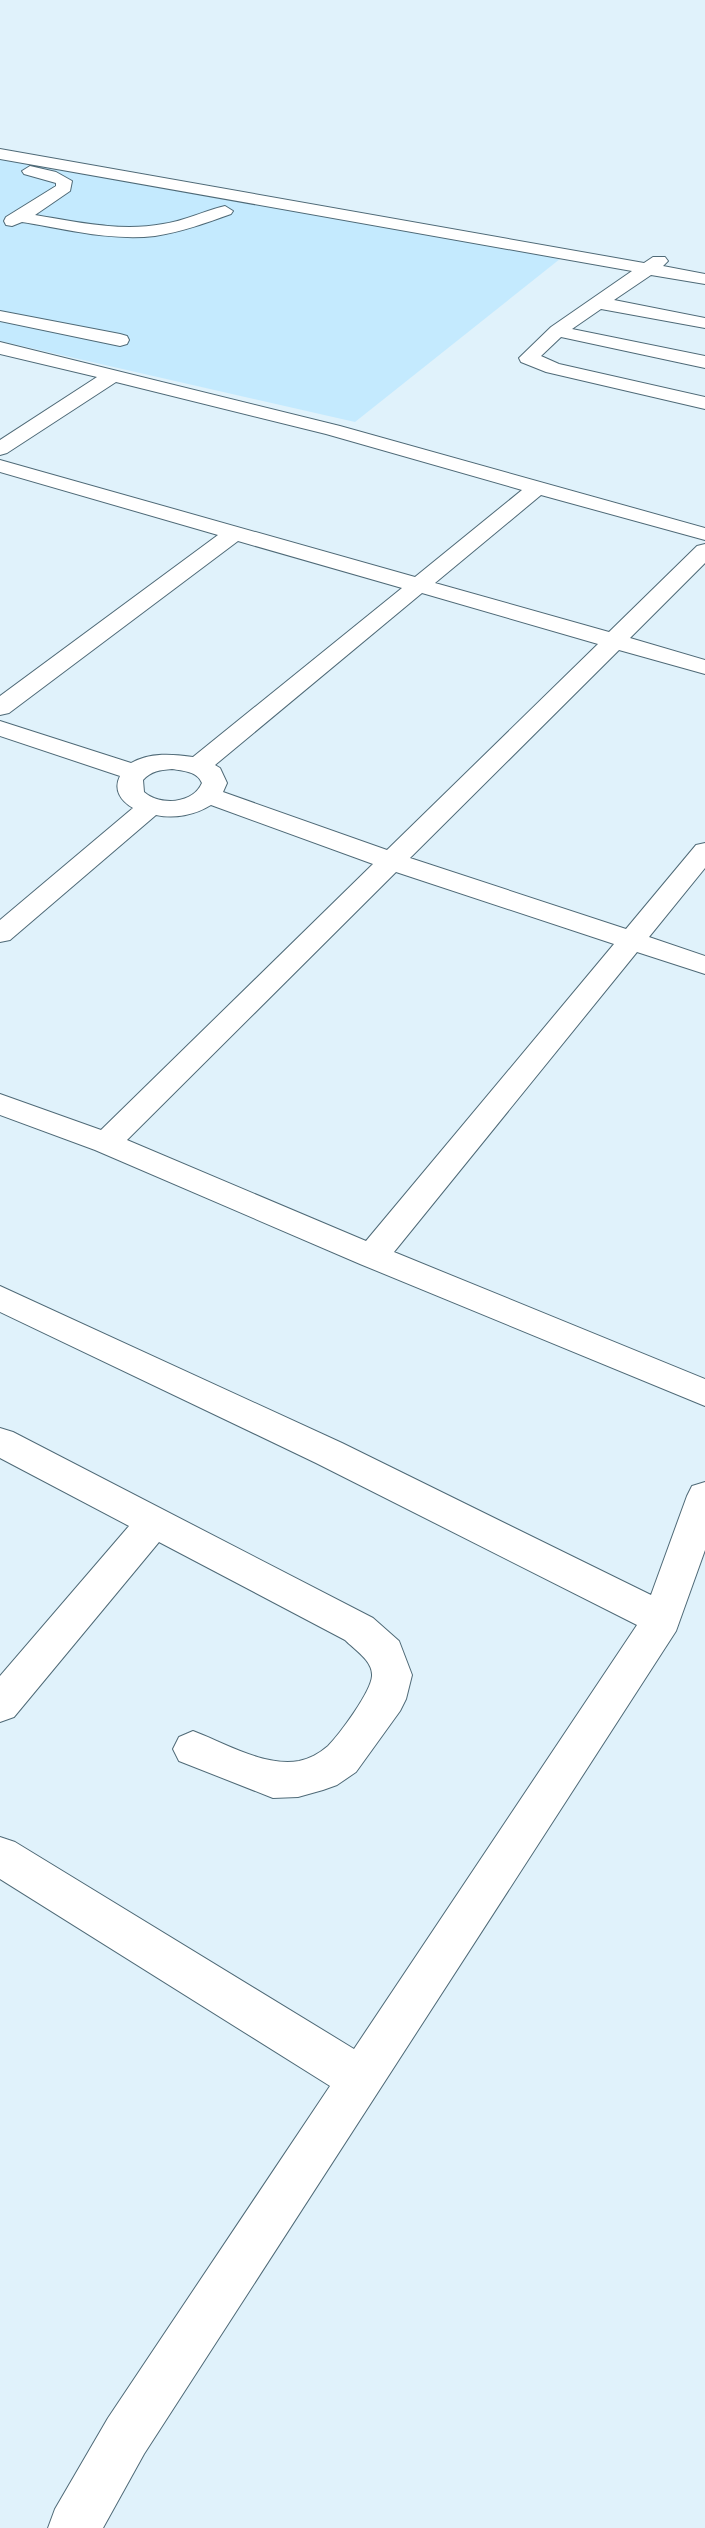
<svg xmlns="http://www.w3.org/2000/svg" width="705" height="2528" viewBox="0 0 705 2528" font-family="'Alegreya Sans',sans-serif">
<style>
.built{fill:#c4eafe}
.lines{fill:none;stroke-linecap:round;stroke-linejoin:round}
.minor-casing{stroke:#4f6a77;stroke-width:2}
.minor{fill:#fff;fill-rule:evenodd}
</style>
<rect width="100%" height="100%" fill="#e0f2fb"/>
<!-- built -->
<path class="built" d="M0,155L570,251L355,422L0,341Z"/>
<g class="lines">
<defs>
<path id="minor" d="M0,149L644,263L653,257H665L668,261L663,266L705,274V284L651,275L614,300L705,318V328L601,309L572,329L705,356V368L561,337L541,356L559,364L705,397V409L546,372L521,362L519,358L551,327L632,271L0,159Z
M30,166L56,172L72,181L70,191L35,215C77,222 121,232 163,224C184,221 204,211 225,206L233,211L231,214C206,223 181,232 155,236C110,241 65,229 22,222L12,226L6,225L4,221L6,217L56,186V183L24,174L22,171Z
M0,311L120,334L127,336L129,340L127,344L120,346L0,321Z
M0,342L340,426L705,528V540L541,495L435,583L609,632L697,546L705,544V563L630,638L705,660V674L619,650L410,858L626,929L696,845L705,843V868L649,937L705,956V974L637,952L394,1252L705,1379V1406L360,1264L95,1150L0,1115V1094L101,1130L373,864L211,805C195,815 175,819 156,815L10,940L0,942V920L133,808C121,801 113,790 120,776L0,736V721L131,763C150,752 173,754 193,757L402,588L238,541L9,713L0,715V696L218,535L0,472V460L415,577L522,490L326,434L116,382L7,453L0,455V440L97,377L0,354ZM422,593L598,644L387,850L223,792L227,783L220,768L215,765ZM172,769C183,771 197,771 202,783C193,804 160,806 144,792L143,780C151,771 160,770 172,769ZM396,872L614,944L366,1241L127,1140Z
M0,1286L342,1443L651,1595L687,1496L692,1486L705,1482V1550L676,1631L144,2454L103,2528H48L55,2509L108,2418L330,2086L0,1879V1837L15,1842L354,2049L637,1625L316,1463L0,1312Z
M0,1428L13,1432L373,1618L399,1641L412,1675L406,1699L400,1711L356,1772L337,1785L323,1790L298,1797L273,1798L179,1761L173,1749L179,1737L193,1731C225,1743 264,1767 299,1761C309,1759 320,1753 328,1746C339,1735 371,1692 372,1676C373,1661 355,1650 345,1640L159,1542L14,1717L0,1722V1676L129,1526L0,1458Z"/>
</defs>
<!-- minor casing -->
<use href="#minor" class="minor-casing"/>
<!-- minor -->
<use href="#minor" class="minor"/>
</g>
</svg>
